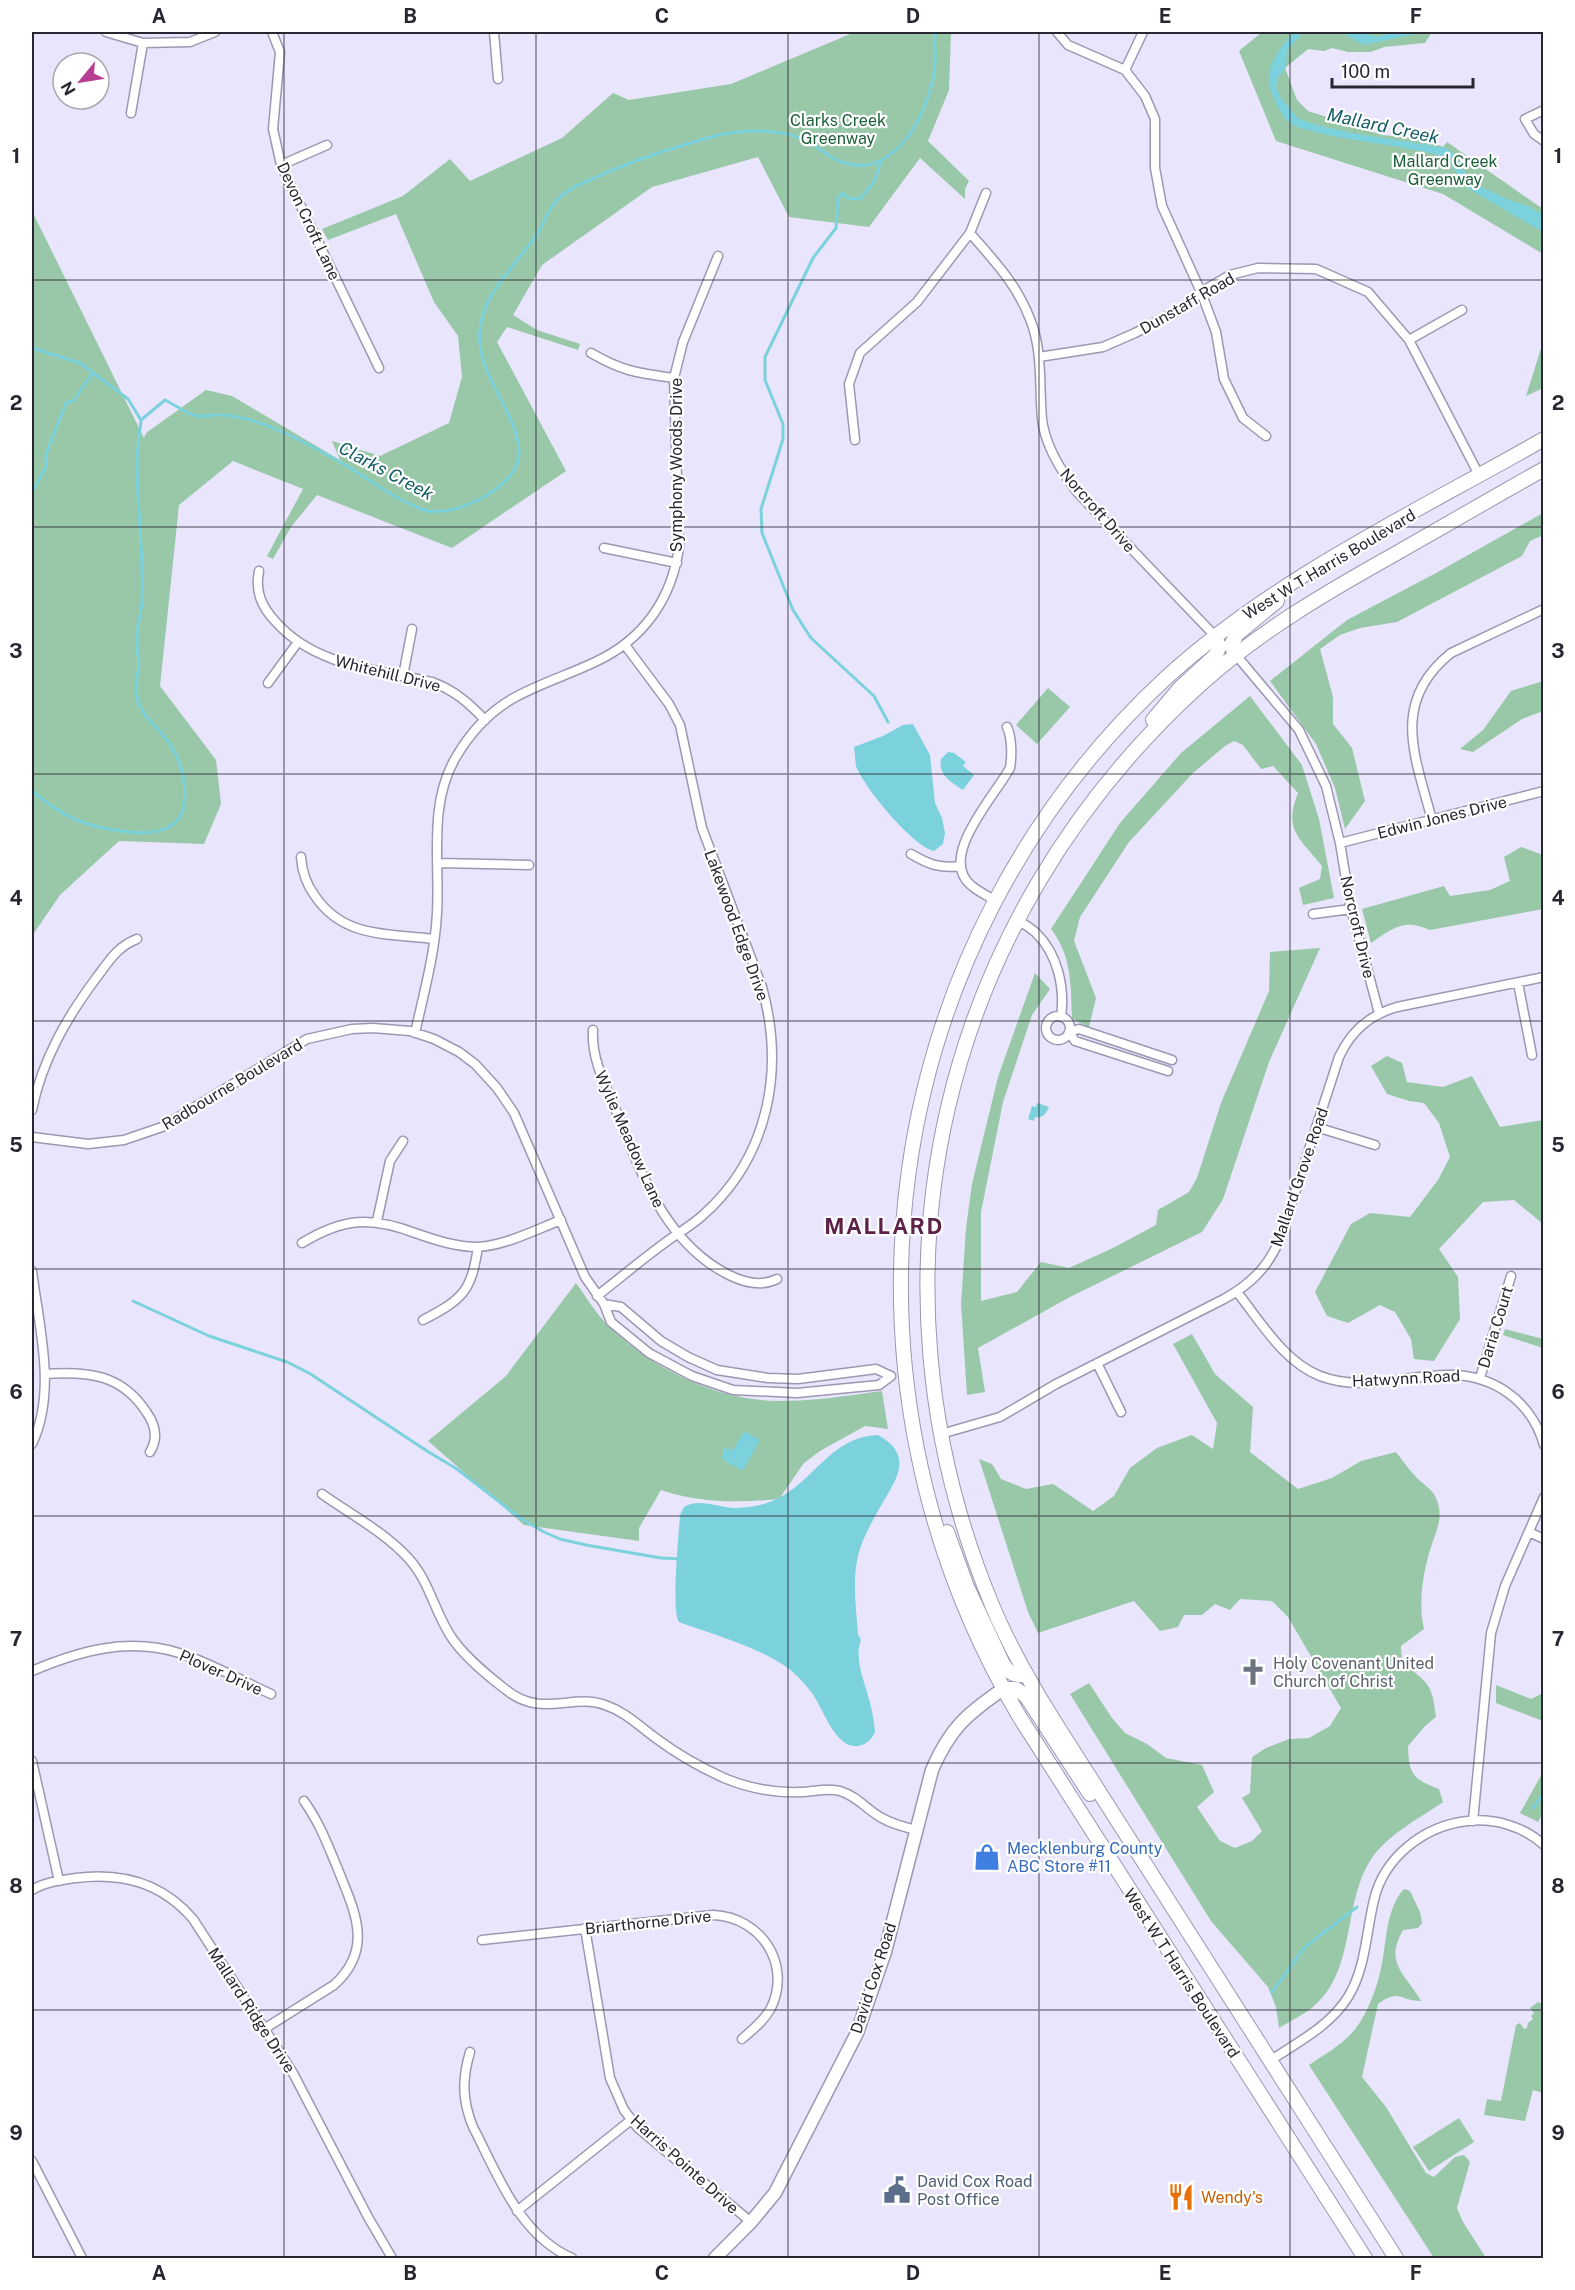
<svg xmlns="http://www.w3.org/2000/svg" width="1575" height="2290" viewBox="0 0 1575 2290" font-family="'Public Sans',sans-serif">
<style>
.green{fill:#98c8a7}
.water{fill:#7cd2dc}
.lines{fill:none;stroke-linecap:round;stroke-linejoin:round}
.stream{stroke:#7cd2dc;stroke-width:3}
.street-casing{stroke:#9b98b2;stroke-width:11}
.secondary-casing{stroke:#9b98b2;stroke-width:15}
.primary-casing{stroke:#9b98b2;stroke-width:16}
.street{stroke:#fff;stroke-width:8}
.secondary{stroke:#fff;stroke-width:12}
.primary{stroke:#fff;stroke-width:14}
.grid{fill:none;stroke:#282731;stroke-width:1.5;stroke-opacity:0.55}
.labels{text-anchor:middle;stroke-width:4.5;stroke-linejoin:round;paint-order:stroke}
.park-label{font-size:16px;fill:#1c5f38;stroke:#fff}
.street-label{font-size:16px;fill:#282731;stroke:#fff}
.worship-label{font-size:16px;fill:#5b616d;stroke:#fff;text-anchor:start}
.shop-label{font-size:16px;fill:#366cbe;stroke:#fff;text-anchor:start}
.service-label{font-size:16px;fill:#4e5e75;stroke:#fff;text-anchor:start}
.food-label{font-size:16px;fill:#c56008;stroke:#fff;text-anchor:start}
.water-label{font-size:18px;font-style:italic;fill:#125c63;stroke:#fff}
.district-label{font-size:22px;font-weight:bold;letter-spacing:1.5px;fill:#5c224a;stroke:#fff}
.neatline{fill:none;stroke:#282731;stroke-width:2}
.grid-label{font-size:20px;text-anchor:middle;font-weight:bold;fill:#282731}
</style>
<rect width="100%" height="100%" fill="#e8e5fc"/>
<!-- green -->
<path class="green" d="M855,32H951L949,90L928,141L969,181L965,189V199L920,158L869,227L789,217L758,157L652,187L542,265L513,315L537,330L580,344L578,350L507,327L497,342L566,471L452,548L317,495L291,527L273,559L267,556L303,489L233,461L179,505L160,686L216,760L221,804L204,844L119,841L60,895L32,936V211L144,438L146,433L206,390L232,396L340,460L332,441L380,456L449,423L462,377L458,336L434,302L396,214L328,240L322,229L403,196L450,159L470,181L562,138L613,93L629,100L731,84Z
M1262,32H1432L1425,43L1384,47L1371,52H1348L1332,48L1324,51L1308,49L1285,68L1297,100L1308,111L1382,135L1422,139L1443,147L1447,142L1543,209V254L1443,194L1276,141L1239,51Z
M1543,342V388L1526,396Z
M1543,513V535L1530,541L1522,556L1397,622L1360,628L1340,635L1320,649L1333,697V724L1352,748L1365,801L1345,829L1335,788L1316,744L1270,681L1347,620L1436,573Z
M1543,681V711L1522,719L1473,752L1460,749L1483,730L1511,691Z
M1048,688L1070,707L1037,744L1016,725Z
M1250,696L1302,765L1319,819L1334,898L1303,905L1299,888L1320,879L1322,866C1300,838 1283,831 1298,793L1273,766L1261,769L1243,745L1234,741L1225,746L1193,773L1129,842L1080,917L1074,941L1096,998L1089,1027L1072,1019C1071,988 1072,955 1051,929L1120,823L1181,753Z
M1521,847L1543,855V909L1430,930C1404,918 1393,928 1371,943L1362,909L1444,886L1450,896L1490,890L1510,881L1504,857Z
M1320,948L1269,1062L1223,1199L1202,1232L1070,1297L978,1348L985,1392L967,1395L961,1304L966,1228L972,1184L998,1077L1035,973L1050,989L1032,1015L1003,1102L981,1212V1301L1017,1292L1041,1262L1069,1268L1113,1248L1156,1225L1158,1210L1189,1192L1197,1178L1221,1103L1269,991L1270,952Z
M1387,1056L1402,1063L1407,1082L1443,1087L1472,1076L1500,1127L1543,1120V1224L1514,1200L1483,1202L1439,1249L1458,1277L1460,1319L1434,1361L1414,1359L1411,1339L1395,1312L1380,1305L1348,1323L1327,1316L1315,1292L1351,1224L1370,1213L1410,1217L1438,1180L1450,1157L1439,1123L1424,1103L1409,1101L1387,1094L1371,1066Z
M576,1283C585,1295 593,1309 603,1320C646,1366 714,1400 777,1401C813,1401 847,1396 882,1391L888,1429L865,1426L820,1451L804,1463L779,1499C741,1503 698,1503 661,1490L639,1528V1541L524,1525L428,1441L506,1376Z
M1505,1329L1543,1339V1348L1503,1335Z
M1192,1334L1215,1374L1253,1407L1250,1452L1298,1489L1332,1478L1361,1461L1396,1452C1403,1461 1409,1470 1417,1478C1423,1484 1433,1490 1436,1498C1444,1516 1437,1529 1431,1547C1423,1572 1418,1603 1424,1629L1401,1646L1402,1663C1429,1683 1432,1684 1436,1717L1425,1726L1408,1746C1409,1775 1413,1779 1439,1789L1443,1802C1420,1818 1392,1832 1374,1855C1341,1900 1358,1968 1314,2006C1304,2015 1290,2021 1279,2028L1276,2007L1268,1987L1211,1921L1070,1694L1089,1683L1112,1718L1125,1733L1147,1744L1166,1758L1202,1765L1214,1792L1197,1807L1220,1841L1235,1848L1252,1841L1262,1831L1242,1798L1250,1793L1252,1757L1266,1748L1289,1739L1309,1738L1330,1726L1341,1708L1288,1617L1272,1601L1240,1599L1230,1610L1215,1604L1202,1615H1184L1178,1627L1160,1631L1134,1601L1038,1633L1028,1612L979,1459L992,1464L1001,1479L1026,1489L1053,1484L1093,1511L1114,1496L1130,1468L1157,1448L1192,1435L1213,1449L1217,1423L1173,1344Z
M1496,1685L1531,1699L1543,1693V1721L1496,1703Z
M1543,1772V1813L1538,1822L1520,1813Z
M1404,1889L1410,1891L1420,1912L1422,1923L1418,1928L1403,1930C1384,1964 1405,1973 1421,2001C1400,2001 1399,1988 1378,2004L1362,2077L1386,2107L1426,2173L1434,2177L1455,2157L1464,2155L1470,2162L1457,2208L1463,2222L1486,2258H1434L1309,2065C1325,2054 1344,2044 1356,2028C1368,2012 1377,1988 1381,1968C1387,1942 1385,1910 1404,1889Z
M1538,2002L1543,2004V2093L1533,2090L1525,2121L1484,2115L1487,2099L1501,2101L1516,2025L1520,2023L1524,2029L1527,2028L1528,2023L1533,2019L1531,2016L1534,2013L1530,2008Z
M1459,2118L1474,2142L1429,2171L1413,2147Z"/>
<!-- water -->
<path class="water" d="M1294,32H1303L1287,51L1286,67L1278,78L1276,86L1280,97L1298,118L1313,124L1353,133L1446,148L1455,155L1467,176L1475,184L1507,199L1530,207L1543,215V232L1467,188L1450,163L1442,156C1402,145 1360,143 1320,133C1310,130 1298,129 1290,123C1281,116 1277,105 1273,96C1261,72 1278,49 1294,32Z
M1342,32H1361L1377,37L1392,32H1425L1363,45Z
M913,724L930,755L935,803L942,818L945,833L943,844L934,851C913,847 863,786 856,766C855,760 855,753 854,747L883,736L903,725Z
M948,752L954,753L966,762L963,766L974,775L963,790C951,782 938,775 941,759Z
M1037,1103L1049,1107C1046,1114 1043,1118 1035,1117L1034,1121L1028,1119L1032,1106L1036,1107Z
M744,1431L760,1440L743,1471L722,1459L724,1448L733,1450Z
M878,1435C916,1456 895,1481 879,1509C873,1520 865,1534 861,1546C851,1573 856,1606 858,1634L861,1640C853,1660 867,1687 871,1707C873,1715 874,1723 875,1732C871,1742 861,1749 849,1745C832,1738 822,1707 812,1693C806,1685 797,1675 789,1669C762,1648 712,1634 679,1622C671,1611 679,1533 680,1515L684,1507C699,1498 717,1507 733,1508C745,1508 759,1506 770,1502C814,1485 828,1437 878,1435Z"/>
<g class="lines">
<!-- stream -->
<path class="stream" d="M881,162L874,182L860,199L848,198L842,193L838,198L836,228L813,258L765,357V380L783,424V439L761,509L762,533L793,610L811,638L874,696L888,722
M32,348L80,363L128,399L141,420
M32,492L46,467V454L66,403L73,401L93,373
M32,791C64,818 88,828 130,832C148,834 169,833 180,817C184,810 185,800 185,791C184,769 176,750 162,734C150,721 138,710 136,692C135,683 138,674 139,665C139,656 136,647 137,638C137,626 141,614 142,602C144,555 137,508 137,461C137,447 140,433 141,420L165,400C175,405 187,414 197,416C204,417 214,414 221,415C240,416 260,422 278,430C304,441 328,455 352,469C375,484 398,501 424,510C453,519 517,488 519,455C521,420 483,381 480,344C475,299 513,269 536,236C545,223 548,207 561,196C570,189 582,183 592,179C616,168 640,159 664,151C696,142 723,130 757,131C774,131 793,134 809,142C819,148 828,156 839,161C891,182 924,121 933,79C937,64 934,47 935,32
M133,1301L209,1336L287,1362L309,1373L427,1451L457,1469L520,1518L544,1532L560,1539L586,1545L661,1558L682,1559
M1533,1808L1544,1793
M1272,1992L1305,1947L1357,1907"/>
<defs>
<path id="street" d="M106,32L143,43L190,42L215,32
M272,32L280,52L273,129L281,165L379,368
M494,32L498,79
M1057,32L1068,45L1125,70L1145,96L1155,119V168L1162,206L1201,292L1216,332L1224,379L1243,418L1266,436
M1125,70L1143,32
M1544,110L1525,119L1534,134L1544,141
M131,113L143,43
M281,165L327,145
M970,233C995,262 1016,283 1030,319C1043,351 1039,385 1042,419C1045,446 1061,471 1077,492L1215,636
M1409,340L1462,310
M591,353C624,372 638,373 674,378
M1039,357L1103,347L1135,333L1183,308L1201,292L1230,275L1258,268L1316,269L1368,292L1409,340L1479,475
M855,440L849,384L860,353L917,302L970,233L986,193
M604,548L677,563
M259,571C255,591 261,606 275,621C314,666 377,670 432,682C454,690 469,703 485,720
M1236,655L1299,730L1326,786L1340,843L1351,909L1379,1013
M403,676L412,629
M268,683L298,642
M1432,820C1415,756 1390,702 1451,653L1544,609
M1340,843L1544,791
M911,854C928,864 940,869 961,866
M301,857C302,872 306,884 315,896C344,939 389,933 434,939
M438,863L529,865
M996,901C988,896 979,892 972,886C936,858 995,796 1010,768C1012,756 1012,738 1007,727
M1313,914L1351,909
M1017,919C1023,924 1031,928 1036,933C1058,954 1065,988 1061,1017
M1518,983L1532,1055
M1046 1028a12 12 0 1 1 24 0a12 12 0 1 1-24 0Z
M593,1030C591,1061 608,1090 619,1118C643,1178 667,1244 729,1275C745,1283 761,1287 777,1279
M415,1033C424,993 435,953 437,913C440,861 428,804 456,757C470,733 488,713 512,699C538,684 568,675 595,662C643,640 672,599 679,547L674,378L683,342L718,256
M1168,1071L1075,1041L1069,1032L1079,1029L1172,1060
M32,1110C42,1060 67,1017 97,977C109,961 118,946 137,939
M1316,1127L1375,1145
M32,1137L88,1144L124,1140L162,1127L307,1039L352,1029L373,1028L410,1031L434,1039L459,1052L475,1064L497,1088L514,1113L585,1277L604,1304L611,1322L649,1353L692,1376L733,1390L797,1393L879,1385L891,1376L876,1369L798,1379L768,1378L717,1370L688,1357L661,1341L621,1307L604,1304
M377,1221L390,1161L403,1141
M302,1243C343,1218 371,1216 415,1233C435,1240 456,1247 478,1247C506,1245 535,1230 561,1220
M32,1271C39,1327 57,1391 32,1444
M1237,1292C1260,1321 1284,1362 1320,1376C1383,1400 1447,1350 1508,1393C1525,1405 1538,1424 1544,1445
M597,1296C623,1276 649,1253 676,1235C685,1229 694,1223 702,1216C769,1157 785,1070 762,987L702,828L680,725L669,704L625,645
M423,1320C463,1299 471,1292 478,1247
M1097,1363L1121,1412
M45,1374C88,1371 122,1374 147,1413C156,1426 158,1439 150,1452
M1480,1378L1511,1276
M941,1434L1000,1417L1056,1384L1224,1299C1251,1284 1268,1267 1280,1239L1339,1057C1351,1031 1369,1015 1397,1007L1544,977
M322,1494C350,1514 386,1533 409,1559C429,1581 434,1610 450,1635C461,1653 488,1676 505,1689C541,1719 571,1693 605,1705C626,1712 639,1726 657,1739C677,1754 702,1768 724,1778C748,1788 775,1793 800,1792C814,1792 827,1787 840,1791C857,1796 867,1810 882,1818C892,1824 904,1827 916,1830
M1529,1532L1544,1539
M32,1671C79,1651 128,1637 179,1653C209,1662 242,1681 271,1694
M32,1761L59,1881
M1473,1821L1491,1633L1505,1586L1544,1497
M32,1890C45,1882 61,1880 76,1878C123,1872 162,1883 193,1919L293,2073L368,2217L392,2258
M585,1928L610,2078L624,2110L638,2128L751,2222
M482,1940L713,1915C761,1917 792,1964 771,2008C764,2021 752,2030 742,2039
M264,2029L334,1985C375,1948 354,1910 337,1867C327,1843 319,1822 304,1801
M470,2052C462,2079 462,2100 473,2127C498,2175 519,2235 572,2258
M1271,2060C1298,2042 1330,2026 1348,1997C1366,1968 1366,1932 1374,1900C1384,1857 1424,1826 1467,1821C1494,1818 1523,1826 1544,1845
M32,2161L82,2258
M517,2211L631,2120"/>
<path id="secondary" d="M715,2258L751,2222L775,2193L857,2033L885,1952L932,1770C950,1728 967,1714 1003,1689"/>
<path id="primary" d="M1236,655L1231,645L1237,634L1277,601
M1153,720L1180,688L1216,655L1219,647L1215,636
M947,1532L967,1587L1002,1662C1008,1673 1014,1676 1027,1675
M1003,1689H1016L1026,1696L1090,1794
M1365,2258L1019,1716C819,1377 876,945 1168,676C1277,577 1416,512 1544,439
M1396,2258L1054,1721C1031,1684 1009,1646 992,1605C856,1278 939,920 1202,683C1260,631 1327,592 1395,554C1444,526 1494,497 1544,469"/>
</defs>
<!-- street casing -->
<use href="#street" class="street-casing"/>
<!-- secondary casing -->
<use href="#secondary" class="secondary-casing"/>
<!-- primary casing -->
<use href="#primary" class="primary-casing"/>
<!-- street -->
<use href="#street" class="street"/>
<!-- secondary -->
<use href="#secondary" class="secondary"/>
<!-- primary -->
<use href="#primary" class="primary"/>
</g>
<!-- grid -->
<path class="grid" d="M284,32V2258M536,32V2258M788,32V2258M1039,32V2258M1290,32V2258M32,280H1544M32,527H1544M32,774H1544M32,1021H1544M32,1269H1544M32,1516H1544M32,1763H1544M32,2010H1544"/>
<!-- icons -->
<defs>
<symbol id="church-bare" viewBox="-9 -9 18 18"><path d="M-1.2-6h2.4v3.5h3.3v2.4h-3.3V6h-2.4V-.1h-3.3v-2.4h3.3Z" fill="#6b7280" stroke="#fff" stroke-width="2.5" paint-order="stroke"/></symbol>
<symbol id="shop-bare" viewBox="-9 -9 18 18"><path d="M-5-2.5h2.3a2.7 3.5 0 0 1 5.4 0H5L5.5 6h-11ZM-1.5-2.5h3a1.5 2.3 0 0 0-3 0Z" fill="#3f7fe0" stroke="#fff" stroke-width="2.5" paint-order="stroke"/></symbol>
<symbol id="civic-bare" viewBox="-9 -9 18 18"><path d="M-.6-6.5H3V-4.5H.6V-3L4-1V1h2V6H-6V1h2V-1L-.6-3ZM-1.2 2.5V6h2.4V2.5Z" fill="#5c6f8a" stroke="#fff" stroke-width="2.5" paint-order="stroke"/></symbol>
<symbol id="restaurant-bare" viewBox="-9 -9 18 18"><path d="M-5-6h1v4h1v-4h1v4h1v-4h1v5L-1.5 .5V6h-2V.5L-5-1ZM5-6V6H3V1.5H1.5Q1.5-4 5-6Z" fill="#e8710a" stroke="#fff" stroke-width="2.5" paint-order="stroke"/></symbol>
</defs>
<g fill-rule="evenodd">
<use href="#church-bare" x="1234" y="1653" width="38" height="38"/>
<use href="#shop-bare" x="968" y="1838" width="38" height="38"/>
<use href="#civic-bare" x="878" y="2171" width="38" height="38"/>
<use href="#restaurant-bare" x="1162" y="2178" width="38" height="38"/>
</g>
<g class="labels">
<!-- park labels -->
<g class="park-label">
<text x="838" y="126">Clarks Creek<tspan x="838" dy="18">Greenway</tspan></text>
<text x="1445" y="167">Mallard Creek<tspan x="1445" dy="18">Greenway</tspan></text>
</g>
<!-- street labels -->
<g class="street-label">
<text transform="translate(309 221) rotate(65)" y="6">Devon Croft Lane</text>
<text transform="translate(1187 303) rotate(-30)" y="6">Dunstaff Road</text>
<text transform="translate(676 465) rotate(-90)" y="6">Symphony Woods Drive</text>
<text transform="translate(1098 510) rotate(49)" y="6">Norcroft Drive</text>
<text transform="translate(1329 564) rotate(-31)" y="6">West W T Harris Boulevard</text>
<text transform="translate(388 673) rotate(14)" y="6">Whitehill Drive</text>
<text transform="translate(1442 817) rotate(-14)" y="6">Edwin Jones Drive</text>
<text transform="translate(737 925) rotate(70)" y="6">Lakewood Edge Drive</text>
<text transform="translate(1358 927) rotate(77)" y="6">Norcroft Drive</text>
<text transform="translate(232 1084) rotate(-31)" y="6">Radbourne Boulevard</text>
<text transform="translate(630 1139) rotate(66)" y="6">Wylie Meadow Lane</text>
<text transform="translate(1299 1177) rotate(-71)" y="6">Mallard Grove Road</text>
<text transform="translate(1495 1327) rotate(-73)" y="6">Daria Court</text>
<text transform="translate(1406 1378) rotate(-3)" y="6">Hatwynn Road</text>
<text transform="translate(221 1672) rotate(24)" y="6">Plover Drive</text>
<text transform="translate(648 1922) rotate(-6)" y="6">Briarthorne Drive</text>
<text transform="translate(1182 1973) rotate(57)" y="6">West W T Harris Boulevard</text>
<text transform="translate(873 1978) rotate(-72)" y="6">David Cox Road</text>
<text transform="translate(252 2010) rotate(57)" y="6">Mallard Ridge Drive</text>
<text transform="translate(685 2164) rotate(42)" y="6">Harris Pointe Drive</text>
</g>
<!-- worship labels -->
<g class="worship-label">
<text x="1273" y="1669">Holy Covenant United<tspan x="1273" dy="18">Church of Christ</tspan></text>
</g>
<!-- shop labels -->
<g class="shop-label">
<text x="1007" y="1854">Mecklenburg County<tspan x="1007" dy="18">ABC Store #11</tspan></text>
</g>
<!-- service labels -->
<g class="service-label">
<text x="917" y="2187">David Cox Road<tspan x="917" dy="18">Post Office</tspan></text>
</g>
<!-- food labels -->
<g class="food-label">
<text x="1201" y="2203">Wendy's</text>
</g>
<!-- water labels -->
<g class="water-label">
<text transform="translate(1383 126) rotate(12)" y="6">Mallard Creek</text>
<text transform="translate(386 471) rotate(28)" y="6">Clarks Creek</text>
</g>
<!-- district labels -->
<g class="district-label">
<text x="884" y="1234">MALLARD</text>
</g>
</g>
<!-- border -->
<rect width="1575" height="2290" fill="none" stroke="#ffffff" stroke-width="66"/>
<!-- north arrow -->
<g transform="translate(81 81) rotate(240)"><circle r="28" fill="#ffffff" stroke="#a9a9ad" stroke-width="1.5"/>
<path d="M0-4.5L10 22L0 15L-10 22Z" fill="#b53d92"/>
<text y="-9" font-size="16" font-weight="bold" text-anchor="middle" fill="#282731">N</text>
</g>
<!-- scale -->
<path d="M1332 78v9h141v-9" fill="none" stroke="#282731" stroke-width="3"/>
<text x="1341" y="78" font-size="18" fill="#282731" stroke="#ffffff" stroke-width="4.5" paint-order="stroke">100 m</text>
<rect x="33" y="33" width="1509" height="2224" class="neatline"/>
<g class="grid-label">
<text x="159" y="23">A</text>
<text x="410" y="23">B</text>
<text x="662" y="23">C</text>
<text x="913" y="23">D</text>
<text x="1165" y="23">E</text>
<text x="1416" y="23">F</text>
<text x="16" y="163">1</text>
<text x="1558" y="163">1</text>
<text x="16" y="410">2</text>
<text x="1558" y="410">2</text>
<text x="16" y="658">3</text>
<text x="1558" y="658">3</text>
<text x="16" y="905">4</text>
<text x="1558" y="905">4</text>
<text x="16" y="1152">5</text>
<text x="1558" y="1152">5</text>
<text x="16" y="1399">6</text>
<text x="1558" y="1399">6</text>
<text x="16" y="1646">7</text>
<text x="1558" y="1646">7</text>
<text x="16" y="1893">8</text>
<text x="1558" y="1893">8</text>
<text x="16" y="2140">9</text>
<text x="1558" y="2140">9</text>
<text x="159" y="2280">A</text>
<text x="410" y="2280">B</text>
<text x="662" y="2280">C</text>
<text x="913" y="2280">D</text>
<text x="1165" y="2280">E</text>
<text x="1416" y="2280">F</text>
</g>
</svg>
